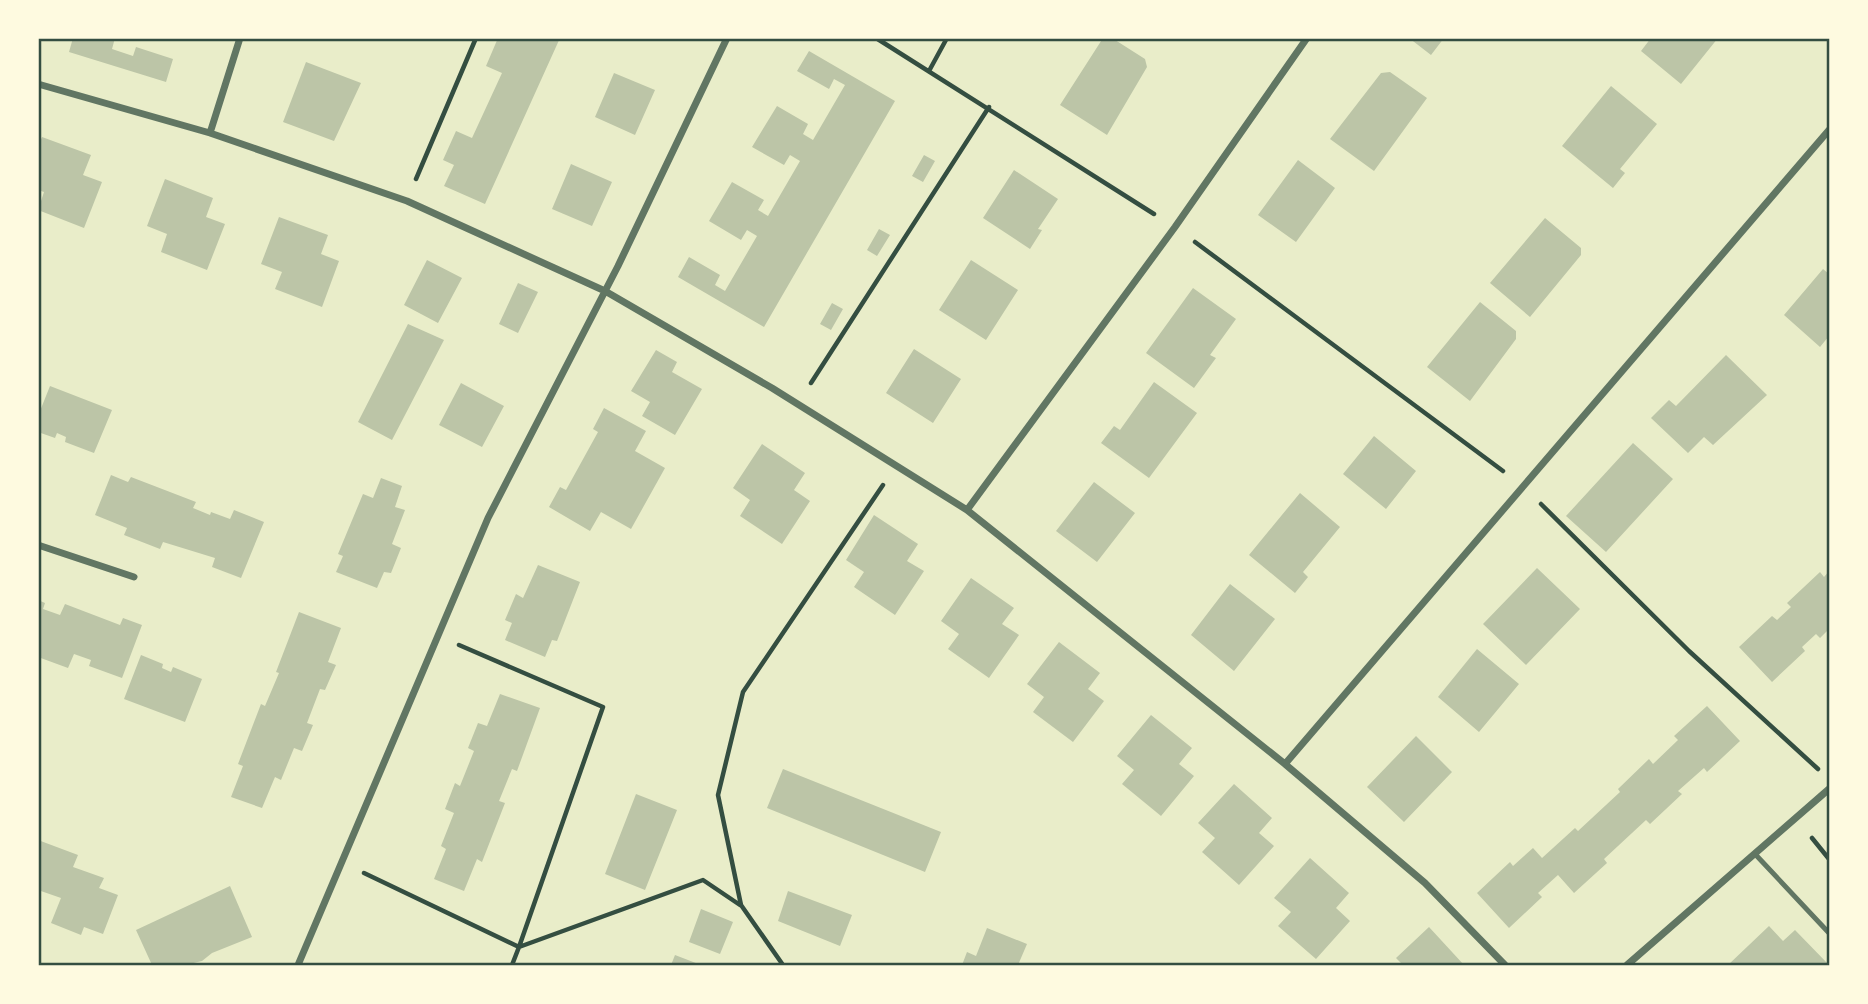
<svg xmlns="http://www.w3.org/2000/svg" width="1868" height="1004" viewBox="0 0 1868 1004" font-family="'Nunito Sans',sans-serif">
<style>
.building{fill:#bcc5a7}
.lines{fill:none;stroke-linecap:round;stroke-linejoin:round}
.path{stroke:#344e41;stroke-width:4.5}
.service{stroke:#617663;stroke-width:5}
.minor{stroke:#617663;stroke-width:7}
.neatline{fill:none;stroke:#344e41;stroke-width:2.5}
</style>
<rect width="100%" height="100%" fill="#e9edc9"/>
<!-- building -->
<path class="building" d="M73,38H115L112,49L133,56L136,47L173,59L166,82L69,52Z
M498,38H560L485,204L444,186L454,165L443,160L456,131L472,138L502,73L486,66Z
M1103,38H1112L1145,59L1147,67L1107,135L1060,105Z
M1409,38H1444L1431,55Z
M1651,38H1718L1681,84L1641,51Z
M809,51L895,101L764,327L678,277L689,257L720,275L715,285L725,291L757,236L747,230L741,240L709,221L732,182L764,200L758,210L768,216L800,161L790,155L784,165L752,147L777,106L808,124L803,134L813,140L845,85L834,79L829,89L797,71Z
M306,62L361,83L334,141L283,122Z
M1390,72L1427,98L1374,171L1330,139L1381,73Z
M614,73L655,90L635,135L595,117Z
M1611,86L1657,124L1620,169L1625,173L1613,188L1562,146Z
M42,137L91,155L83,175L102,182L84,228L38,210L44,192L38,190V146Z
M924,155L935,161L923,182L912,176Z
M1298,160L1335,188L1296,242L1258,215Z
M571,164L612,182L592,226L552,209Z
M1014,170L1058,199L1038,229L1042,230L1030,249L983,218Z
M165,179L213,198L206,217L225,224L207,270L161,252L167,234L147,226Z
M279,217L328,235L321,254L339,261L322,307L275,289L282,272L261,264Z
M1545,218L1581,248V255L1530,317L1490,283Z
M879,229L890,235L877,256L867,250Z
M427,260L462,278L438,323L404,305Z
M971,260L1018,290L986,340L939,310Z
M1823,269L1829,274V336L1820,347L1784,315Z
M518,283L538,292L518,333L499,324Z
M1193,288L1236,319L1210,355L1216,358L1194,388L1146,353Z
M1480,302L1516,331V339L1470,401L1427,367Z
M832,303L843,309L831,330L820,324Z
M408,324L444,340L392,440L358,422Z
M914,349L961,379L933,423L886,393Z
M656,350L677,362L672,372L702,389L675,435L642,416L650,402L631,391Z
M1726,355L1767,395L1713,445L1704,437L1688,453L1651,418L1669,400L1676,406Z
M1154,382L1197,413L1149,478L1101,443L1114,426L1120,430Z
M461,383L504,406L482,447L439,425Z
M50,386L112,410L94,453L65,442L66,437L57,433L55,438L38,432V416Z
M604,408L646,431L635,451L665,468L631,529L601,512L590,531L549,507L560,487L566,490L598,432L593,429Z
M1374,436L1416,471L1386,509L1343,474Z
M1633,443L1673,479L1606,552L1566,516Z
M762,444L805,473L794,490L810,501L782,544L740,516L750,500L733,488Z
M111,475L128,482L131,477L196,502L193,508L210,515L211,512L230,519L234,510L264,522L241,578L212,567L215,558L163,542L160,549L124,535L127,528L95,515Z
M381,478L402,486L395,507L405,510L392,544L401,548L391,573L384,572L377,588L336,572L343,556L338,554L363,494L373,498Z
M1094,482L1135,513L1097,562L1056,531Z
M1300,493L1340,527L1303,572L1308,577L1295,593L1249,555Z
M874,515L918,544L907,561L924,571L895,615L854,587L864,572L846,560Z
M538,565L580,582L557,641L552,640L545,657L505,640L512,623L505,620L516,594L523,598Z
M1537,568L1580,609L1526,665L1483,624Z
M1829,571V629L1820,638L1816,634L1802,647L1805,651L1772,682L1739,647L1772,616L1777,620L1791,607L1787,603L1820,572L1824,577Z
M971,578L1014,608L1002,624L1019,635L989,678L948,649L959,634L941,621Z
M1230,584L1275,619L1234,671L1191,635Z
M38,600L45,603L43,609L60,615L65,604L120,625L123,618L142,625L122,678L89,666L91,660L74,654L68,668L38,657Z
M299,612L341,628L328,662L336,665L325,690L320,689L307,723L313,725L302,751L294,748L281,780L275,777L262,808L231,797L243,766L238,764L261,704L265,706L279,673L276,672Z
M1059,642L1100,673L1088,689L1104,701L1073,742L1033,712L1044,697L1027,684Z
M1477,649L1519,684L1479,732L1438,697Z
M141,655L163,664L162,668L171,672L173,667L202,679L185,722L124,699Z
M500,694L540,708L517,771L512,769L499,801L505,803L482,862L477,859L464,891L434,879L446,849L441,846L454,813L445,809L455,783L460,786L474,751L468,748L478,723L487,726Z
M1707,706L1740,741L1707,772L1704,768L1678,791L1682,794L1650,824L1646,820L1604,859L1607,863L1574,893L1558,875L1538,893L1542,897L1509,928L1477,893L1510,862L1513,866L1533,848L1542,858L1575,828L1578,831L1620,792L1618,789L1649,759L1653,764L1678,740L1674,736Z
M1151,715L1192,748L1179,764L1194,776L1161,816L1122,784L1134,770L1117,756Z
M1416,736L1452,772L1404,822L1367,787Z
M783,769L941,832L925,872L767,808Z
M1234,784L1272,818L1259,833L1274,846L1239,885L1202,852L1215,838L1198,823Z
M636,794L677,810L645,890L605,874Z
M38,840L78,855L73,867L104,878L99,888L118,895L103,934L84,927L81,935L51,923L61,898L38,890Z
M1310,858L1349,893L1336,908L1350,921L1316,959L1278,926L1291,912L1274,898Z
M230,886L252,937L212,953L202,961L185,965H152L136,930Z
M788,891L852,915L840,946L778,921Z
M701,909L733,922L720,954L689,942Z
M1769,926L1783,941L1795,930L1829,965H1728Z
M1429,927L1464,965H1403L1396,958Z
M987,928L1027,944L1018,965H962L967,952L976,956Z
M675,955L701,965H671Z"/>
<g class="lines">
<!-- path -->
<path class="path" d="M876,38L1154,214
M929,71L947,38
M416,179L476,38
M1195,242L1503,471
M811,383L989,107
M1541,504L1689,651L1818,769
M1812,838L1829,859
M364,873L519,947L603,707L459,645
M512,965L519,947L703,880L740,905
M783,965L741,905L718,795L743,692L883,485"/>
<!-- service -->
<path class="service" d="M1755,854L1829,933"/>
<!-- minor -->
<path class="minor" d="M38,84L210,133L407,201L605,291L772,388L967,510L1285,764L1425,883L1505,965
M210,133L240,38
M967,510L1175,227L1307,38
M38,545L134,577
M1285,764L1829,130
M298,965L488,518L618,266L727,38
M1627,965L1829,789"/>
</g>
<!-- border -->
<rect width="1868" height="1004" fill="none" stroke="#fefae0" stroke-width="80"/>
<rect x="40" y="40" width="1788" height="924" class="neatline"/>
</svg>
